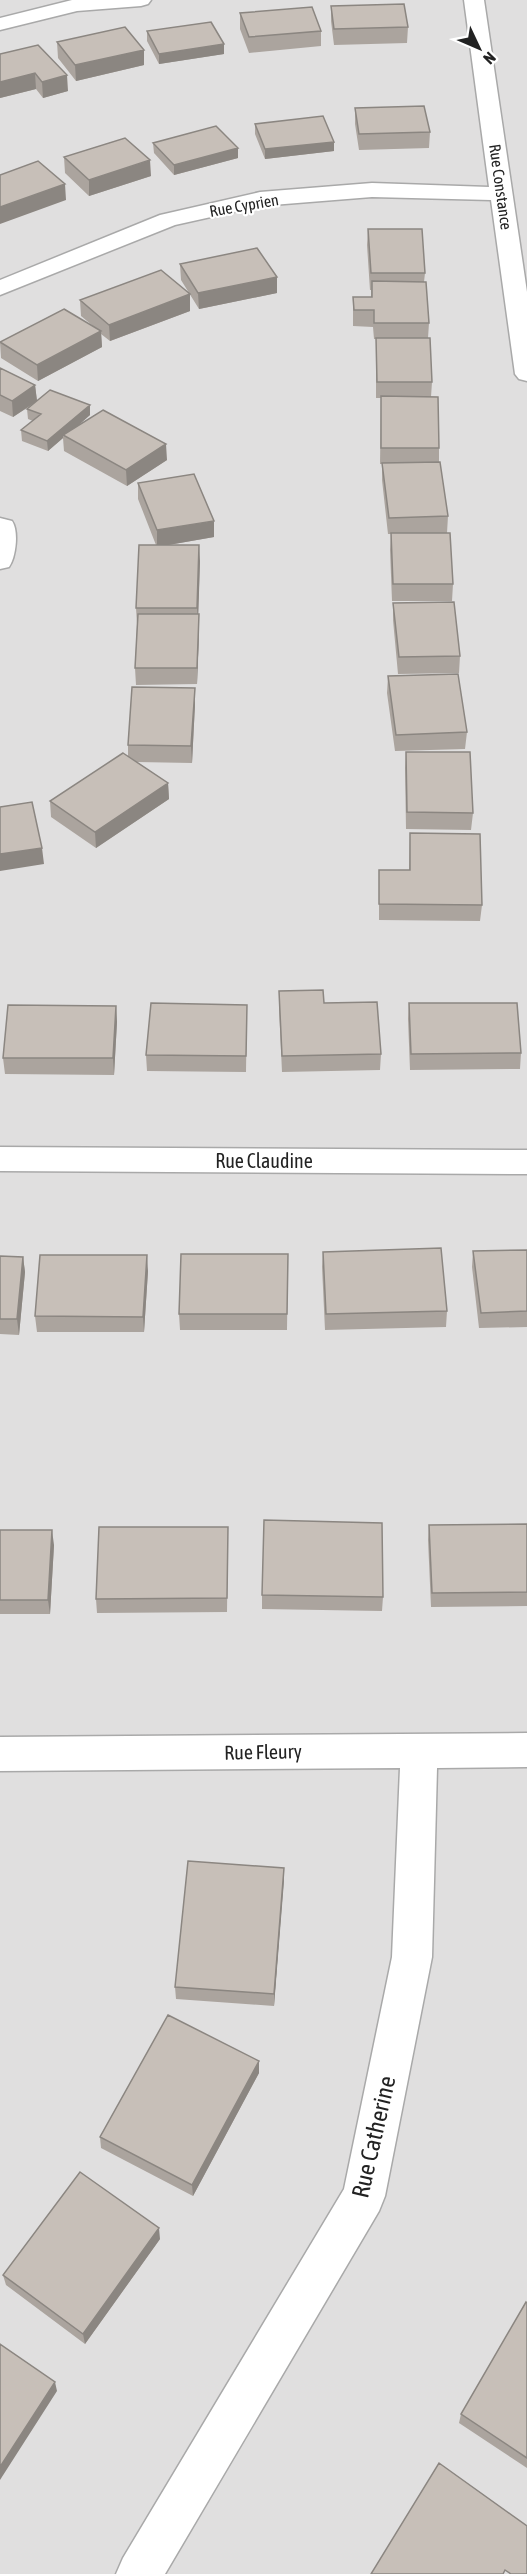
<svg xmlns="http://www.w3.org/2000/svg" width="527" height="2574" viewBox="0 0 527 2574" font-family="'Asap Condensed',sans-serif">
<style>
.residential{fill:#e0dfdf}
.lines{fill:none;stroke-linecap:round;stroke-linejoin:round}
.street-casing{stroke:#a9a9a9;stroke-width:3}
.street{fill:#fff;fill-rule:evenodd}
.wall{fill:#aba49e}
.shaded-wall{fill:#8b8681}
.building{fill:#c7bfb8;stroke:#8b8681;stroke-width:1.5}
.labels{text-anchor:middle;stroke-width:4.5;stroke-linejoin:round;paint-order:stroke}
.far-street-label{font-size:16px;fill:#222;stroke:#fff}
.street-label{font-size:20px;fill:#222;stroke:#fff}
.near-street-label{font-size:24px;fill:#222;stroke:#fff}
</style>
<rect width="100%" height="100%" fill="#f2efe9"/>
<!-- residential -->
<path class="residential" d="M0,0H527V2574H0Z"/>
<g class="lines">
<defs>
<path id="street" d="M72,0H151L148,4L141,6L77,11L0,30V18Z
M464,0H484L527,292V381L519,379L515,374L491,200L372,197L260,206L175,225L0,295V280L160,215L260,192L372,183L489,187Z
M0,518L12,521C19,531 16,557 9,567L0,569Z
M0,1147L527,1150V1174L0,1171Z
M527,1733V1767L437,1768L432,1957L385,2196L379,2211L165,2574H116L123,2558L344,2189L392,1957L400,1768L0,1771V1737Z"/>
</defs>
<!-- street casing -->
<use href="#street" class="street-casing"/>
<!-- street -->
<use href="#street" class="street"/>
</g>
<!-- wall -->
<path class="wall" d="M331,6L408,27L407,43L334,45L331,21Z
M240,13L321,31V46L249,53L240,29Z
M147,31L224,44V54L159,64L147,41Z
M57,42L144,65L76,81L58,58Z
M0,54L68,91L43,98L36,89L0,98Z
M355,108L430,132L429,148L359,150L355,124Z
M255,124L334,142V151L265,159L255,134Z
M153,143L238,148V158L174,175L154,153Z
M64,157L151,176L89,196L65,173Z
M368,229L425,273L424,282L429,323L428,338L432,382L431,397L439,448V462L448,516L447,533H426L453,584L452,601H392L390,550L391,534H388L382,480V464H380L381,398H376V339H374L373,327L353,326V297H371V290H370L367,245Z
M180,264L277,277V293L199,309L181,280Z
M80,300L190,311L110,341L101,334L102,347L38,381L1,358L0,342L93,326L81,316Z
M0,368L35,385L37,401L90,405V415L80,424L167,460L127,486L64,451L63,438L48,451L22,441L21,430L33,421L28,419L27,409L36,402L13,417L0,411Z
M138,483L214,537L168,545L200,561L198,614L199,631L197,684L136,685L135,668L137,624L136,608L156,545L138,499Z
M393,603L460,656L459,673L398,674L393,620Z
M388,676L467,732L465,749L395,751L387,693Z
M195,704L192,763L137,762L168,783L169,799L96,848L51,817L50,801L128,756V745Z
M406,752L473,813L471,830L406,829L405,768Z
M410,833L482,905L480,921L379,920V870H409Z
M279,991L324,1003L381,1054L380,1070L282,1072L279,1007Z
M409,1003L521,1053L520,1069L410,1070L408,1019Z
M247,1005L246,1072L147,1071L146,1055Z
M116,1006L117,1022L114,1075L5,1074L3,1058Z
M527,1250V1327L479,1328L472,1267L473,1251Z
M323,1252L447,1311L446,1327L325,1330L322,1267Z
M288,1254L287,1330H180L179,1314Z
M0,1256L23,1257L25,1272L19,1335L0,1334Z
M148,1271L144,1332H37L35,1316Z
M527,1524V1606L431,1607L428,1540L429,1525Z
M228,1527L227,1612L97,1613L96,1599Z
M0,1530L54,1545L50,1614H0Z
M262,1595L383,1597L382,1611L262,1609Z
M284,1868L274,2006L176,1999L175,1987Z
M259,2061V2073L193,2196L101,2148L100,2137Z
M160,2239L85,2344L6,2285L3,2275Z
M527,2303V2468L459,2423L461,2414Z"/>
<!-- shaded-wall -->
<path class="shaded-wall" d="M224,44V54L159,64V54Z
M144,50V65L76,81L75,65Z
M35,73L36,89L0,98V82Z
M67,75L68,91L43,98L42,82Z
M334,142V151L265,159V149Z
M238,148V158L174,175V165Z
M150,160L151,176L89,196V180Z
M65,184L66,200L0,224V207Z
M277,277V293L199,309L198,293Z
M190,294V311L110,341L109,325Z
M101,331L102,347L38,381L37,365Z
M35,385L37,401L13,417L12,401Z
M90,405V415L66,436L63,435V438L48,451L47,441Z
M166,444L167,460L127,486L126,470Z
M214,521V537L157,547V530Z
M199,545L200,561L198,624L197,608Z
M199,614V631L197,684V668Z
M195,688V704L192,763L191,746Z
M168,783L169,799L96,848L95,832Z
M42,848L44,864L0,871V854Z
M116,1006L117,1022L114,1075L113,1058Z
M147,1255L148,1271L144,1332L143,1317Z
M23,1257L25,1272L19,1335L17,1319Z
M52,1530L54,1545L50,1614L48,1600Z
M284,1868V1881L274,2006V1994Z
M259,2061V2073L193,2196L192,2185Z
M159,2228L160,2239L85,2344L83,2334Z
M55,2382L57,2391L0,2480V2467Z"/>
<!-- building -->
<path class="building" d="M404,4L408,27L334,29L331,6Z
M312,7L321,31L249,37L240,13Z
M211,22L224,44L159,54L147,31Z
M125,27L144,50L75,65L57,42Z
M38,45L67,75L42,82L35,73L0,82V54Z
M424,106L430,132L359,134L355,108Z
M323,116L334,142L265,149L255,124Z
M216,126L238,148L174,165L153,143Z
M125,138L150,160L89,180L64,157Z
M38,161L65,184L0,207V175Z
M368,229H422L425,273H371Z
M257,248L277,277L198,293L180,264Z
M161,270L190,294L109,325L80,300Z
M372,281L426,282L429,323H374V310H354L353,297H372Z
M64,309L101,331L37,365L0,342Z
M376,338H430L432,382H377Z
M0,368L35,385L12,401L0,395Z
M50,390L90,405L47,441L21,430L41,414L27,409Z
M381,396L438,397L439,448H381Z
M103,410L166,444L126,470L63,435Z
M440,462L448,516L389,518L382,463Z
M194,474L214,521L157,530L138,483Z
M391,533H450L453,584H393Z
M139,545H199L197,608H136Z
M454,602L460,656L399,657L393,603Z
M138,614H199L197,668H135Z
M458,674L467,732L396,735L388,676Z
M132,687L195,688L191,746L128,745Z
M406,752H470L473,813L407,812Z
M123,753L168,783L95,832L50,801Z
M32,802L42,848L0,854V807Z
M410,833L480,834L482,905L379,904V870H410Z
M323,990L324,1003L377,1002L381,1054L282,1056L279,991Z
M151,1003L247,1005L246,1056L146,1055Z
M409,1003H517L521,1053L411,1054Z
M8,1005L116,1006L113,1058H3Z
M441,1248L447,1311L326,1314L323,1252Z
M527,1250V1311L481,1313L473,1251Z
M181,1254H288L287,1314H179Z
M40,1255H147L143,1317L35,1316Z
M0,1256L23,1257L17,1319H0Z
M264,1520L382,1523L383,1597L262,1595Z
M527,1524V1592L432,1593L429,1525Z
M99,1527H228L227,1598L96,1599Z
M0,1530H52L48,1600H0Z
M188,1861L284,1868L274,1994L175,1987Z
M168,2015L259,2061L192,2185L100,2137Z
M80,2172L159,2228L83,2334L3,2275Z
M526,2302L527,2303V2458L461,2414Z
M0,2344L55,2382L0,2467Z
M439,2463L527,2526V2574H511L505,2570L503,2574H371Z"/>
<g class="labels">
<!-- far-street labels -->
<g class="far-street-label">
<text transform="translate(501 187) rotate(82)" y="6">Rue Constance</text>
<text transform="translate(244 205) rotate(-10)" y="6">Rue Cyprien</text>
</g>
<!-- street labels -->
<g class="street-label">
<text x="264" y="1168">Rue Claudine</text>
<text transform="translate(263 1752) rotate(-1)" y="7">Rue Fleury</text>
</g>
<!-- near-street labels -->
<g class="near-street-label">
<text transform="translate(374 2137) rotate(-77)" y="8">Rue Catherine</text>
</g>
</g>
<!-- north arrow -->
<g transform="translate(479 48) rotate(134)" stroke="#ffffff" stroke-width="4.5" paint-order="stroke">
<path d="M0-4.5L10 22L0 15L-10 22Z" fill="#222222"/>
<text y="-9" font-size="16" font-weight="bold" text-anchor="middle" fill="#222222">N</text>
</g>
</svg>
